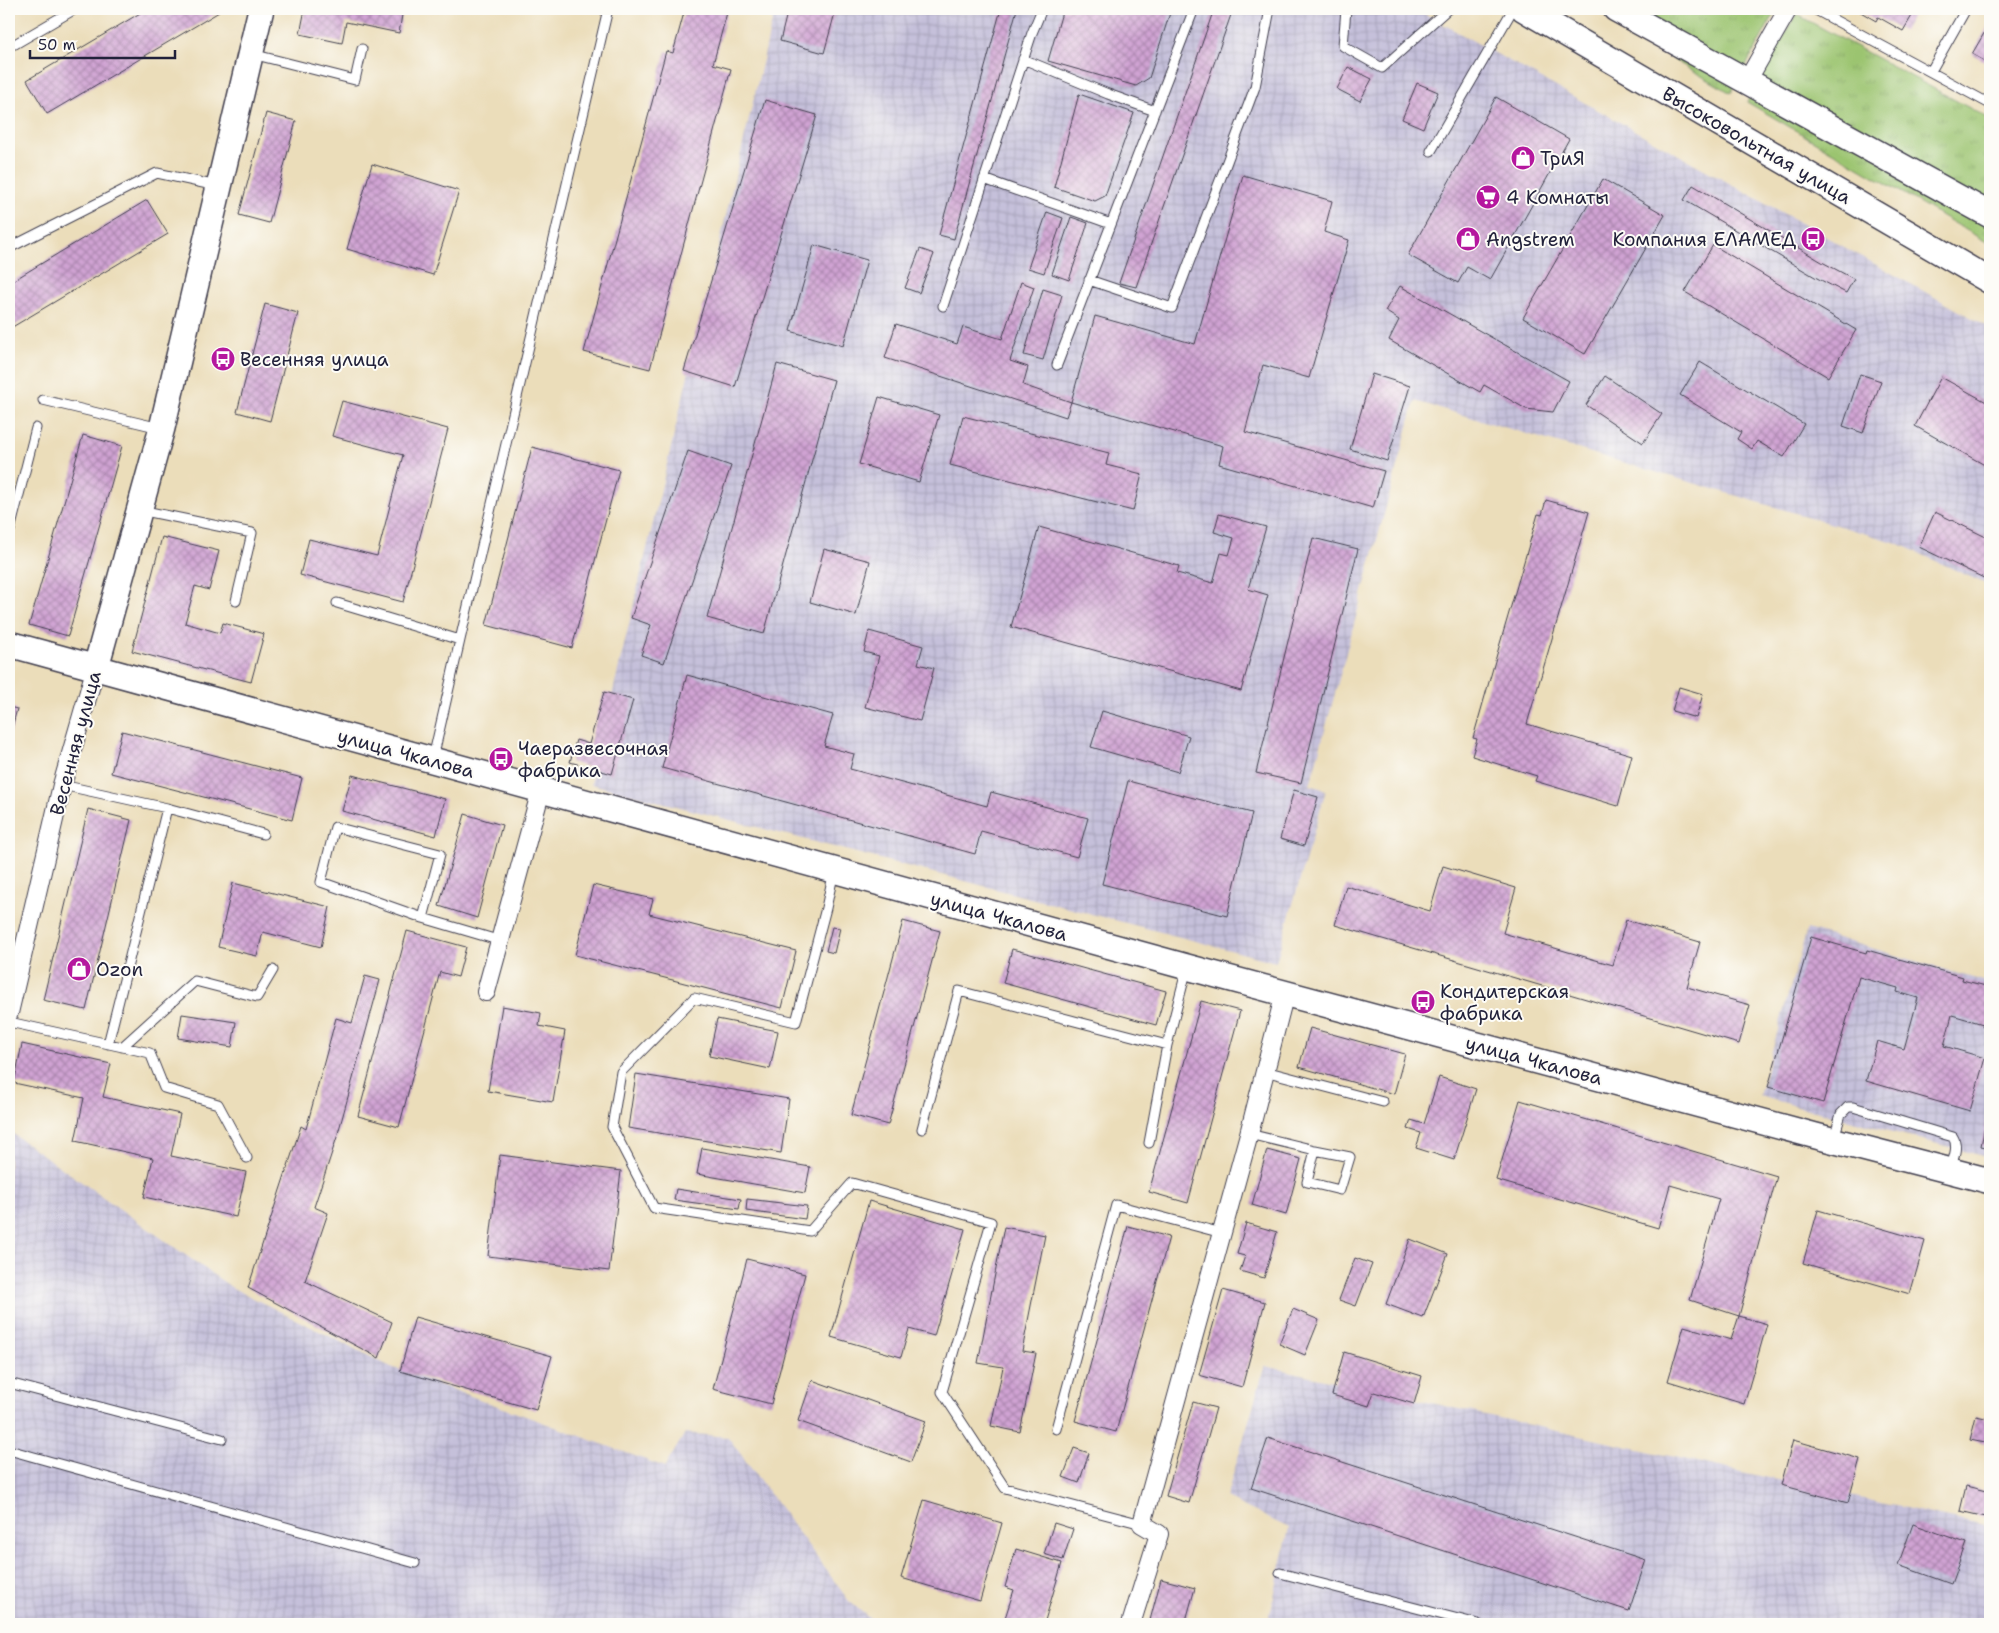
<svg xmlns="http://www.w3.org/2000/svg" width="1999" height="1633" viewBox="0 0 1999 1633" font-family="'Shantell Sans',sans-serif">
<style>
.industrial{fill:url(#industrial-grid)}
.grass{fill:url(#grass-tufts);stroke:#5e7356}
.building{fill:url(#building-cross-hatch)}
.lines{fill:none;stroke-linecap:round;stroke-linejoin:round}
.lane-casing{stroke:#403e4e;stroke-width:11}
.street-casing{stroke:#403e4e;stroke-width:20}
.secondary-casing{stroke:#403e4e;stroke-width:28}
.lane{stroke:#fff;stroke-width:9}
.street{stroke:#fff;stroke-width:18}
.secondary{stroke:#fff;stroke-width:25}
.labels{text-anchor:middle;stroke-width:4;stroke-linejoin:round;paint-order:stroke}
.street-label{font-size:19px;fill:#22223b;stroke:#fdfcf7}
.poi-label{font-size:19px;fill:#22223b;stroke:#fdfcf7;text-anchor:start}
</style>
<defs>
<pattern id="industrial-grid" width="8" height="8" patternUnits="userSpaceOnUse" patternTransform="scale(1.25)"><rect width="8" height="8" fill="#c5c0da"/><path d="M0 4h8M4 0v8" fill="none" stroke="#a9a5bc"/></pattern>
<pattern id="grass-tufts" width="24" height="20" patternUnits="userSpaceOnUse" patternTransform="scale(1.25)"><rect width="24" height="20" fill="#9bc470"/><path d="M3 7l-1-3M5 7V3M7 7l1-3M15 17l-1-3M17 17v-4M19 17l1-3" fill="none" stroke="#85a862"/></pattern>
<pattern id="building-cross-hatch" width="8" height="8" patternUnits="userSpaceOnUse" patternTransform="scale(1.25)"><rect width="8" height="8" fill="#d0a3d3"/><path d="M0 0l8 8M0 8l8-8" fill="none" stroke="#a884ac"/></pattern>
</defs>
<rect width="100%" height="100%" fill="#fdfcf7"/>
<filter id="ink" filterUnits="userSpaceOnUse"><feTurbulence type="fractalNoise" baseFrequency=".02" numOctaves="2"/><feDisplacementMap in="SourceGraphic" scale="10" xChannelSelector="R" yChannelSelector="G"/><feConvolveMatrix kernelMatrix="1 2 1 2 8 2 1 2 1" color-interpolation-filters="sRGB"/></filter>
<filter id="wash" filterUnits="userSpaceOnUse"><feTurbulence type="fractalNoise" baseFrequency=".0096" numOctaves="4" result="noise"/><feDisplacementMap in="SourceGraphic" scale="20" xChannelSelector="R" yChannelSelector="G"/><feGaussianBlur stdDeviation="1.12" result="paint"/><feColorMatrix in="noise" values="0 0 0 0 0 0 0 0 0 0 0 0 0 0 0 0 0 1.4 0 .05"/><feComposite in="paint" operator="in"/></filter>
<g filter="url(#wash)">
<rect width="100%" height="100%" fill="#ebddba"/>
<!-- industrial -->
<path class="industrial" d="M775,9H1416L1990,328V586L1897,543L1415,401L1310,785L1326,790L1276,962L591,784Z
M1807,929L1990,983V1158L1759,1096Z
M9,1131L231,1287L391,1367L665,1467L685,1433L728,1437L849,1601L876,1624H9Z
M1265,1366L1990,1527V1624H1268L1289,1528L1226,1498Z"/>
<!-- grass -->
<path class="grass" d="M1621,9H1777L1731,93L1674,60L1662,44Z
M1796,14L1990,119V244L1747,102Z"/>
<g id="blocks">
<!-- building -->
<path class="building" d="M147,9H217L219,12L47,114L27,80Z
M305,9H403L399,33L346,22L342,43L300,34Z
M685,9H728L713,64L731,69L650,369L584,352L666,51L673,53Z
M788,9H836L824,53L780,41Z
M1001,9H1017L954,239L939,235Z
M1063,9H1158L1170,13L1149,78L1136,86L1048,61Z
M1214,9H1233L1136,287L1119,283Z
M1860,9H1903L1913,14L1903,31L1878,17L1876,21L1859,11Z
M1990,23V64L1972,54Z
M1348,67L1372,79L1360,101L1337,89Z
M1417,83L1438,92L1423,128L1402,119Z
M1079,94L1134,113L1105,196L1095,201L1054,187Z
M1496,97L1569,139L1490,280L1467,267L1458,283L1408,255Z
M765,100L817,115L735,387L684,371Z
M266,113L296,121L269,223L239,215Z
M372,164L459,191L433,275L347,249Z
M1243,175L1332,201L1324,232L1349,240L1309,378L1263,365L1245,432L1384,471L1373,508L1219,464L1223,446L1071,402L1095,316L1195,344Z
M1603,179L1665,215L1585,354L1523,318Z
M1693,185L1822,262L1854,279L1846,293L1815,277L1684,200Z
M147,200L168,234L9,329V283Z
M1047,212L1063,218L1044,273L1028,268Z
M1071,217L1088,223L1069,280L1052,274Z
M814,245L867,260L843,346L790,331Z
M1713,245L1856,330L1828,377L1685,292Z
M920,249L934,254L919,293L905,288Z
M1021,282L1034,287L1010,361L1028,367L1023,385L1071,402L1066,417L885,358L896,324L957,344L963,327L1002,339Z
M1400,286L1569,381L1553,412L1526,409L1484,385L1480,392L1389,340L1399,320L1385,311Z
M1043,289L1062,295L1043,360L1024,355Z
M265,304L298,313L270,421L237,412Z
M1700,362L1804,424L1784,457L1757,441L1752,449L1737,439L1741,432L1680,395Z
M777,364L834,380L764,634L707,618Z
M1372,374L1410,386L1387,461L1350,449Z
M1860,374L1881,381L1863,433L1843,426Z
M1605,376L1662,414L1643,443L1586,405Z
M1941,377L1990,404V468L1915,426Z
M879,397L939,415L919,482L859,464Z
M342,401L448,429L403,602L300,575L309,539L377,556L403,455L332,436Z
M963,416L1109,453L1106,465L1142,474L1133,511L950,465Z
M83,435L122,446L68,636L29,625Z
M532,447L619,470L572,648L486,625Z
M688,451L731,466L664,663L641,655L651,625L631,618Z
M1546,500L1589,512L1527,724L1632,755L1618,806L1535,781L1537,776L1472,756L1477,739L1473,738L1499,647L1538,514L1542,515Z
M1935,512L1990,539V581L1919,547Z
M1219,514L1266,527L1248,589L1268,595L1241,691L1011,627L1039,527L1179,566L1177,573L1213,583L1221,553L1229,555L1234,538L1214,532Z
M162,537L219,551L209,590L195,586L185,623L220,633L223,623L264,634L251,682L132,651Z
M1313,538L1358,549L1301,783L1256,773Z
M824,549L870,561L856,615L810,602Z
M869,631L923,646L918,664L934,668L920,721L865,707L879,656L864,652Z
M687,675L833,715L824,746L854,754L850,769L987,806L991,792L1088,818L1077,857L981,831L975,854L662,768Z
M1679,687L1703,694L1696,718L1672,711Z
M604,692L633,700L612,774L570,762L576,740L589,744Z
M9,707L17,709L9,739Z
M1102,711L1189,736L1178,772L1091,747Z
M122,731L302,778L292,820L111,773Z
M352,775L445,799L436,836L342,811Z
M1128,781L1252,813L1227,916L1102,884Z
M1294,790L1318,797L1304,846L1280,839Z
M88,809L131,820L86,1010L43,1000Z
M465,814L502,825L477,918L439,906Z
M1443,866L1516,888L1503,933L1613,965L1626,920L1700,942L1687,987L1750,1005L1739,1044L1335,925L1346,886L1430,911Z
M233,883L330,907L321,947L263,932L257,956L218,947Z
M593,885L653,899L649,914L796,951L782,1008L575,955Z
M903,921L940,931L888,1125L851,1115Z
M832,927L840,928L834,953L826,951Z
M407,931L466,947L458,977L440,972L399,1127L358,1116Z
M1811,937L1866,953L1867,950L1963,977L1962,980L1990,987V1029L1982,1027L1983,1024L1952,1015L1944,1046L1985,1058L1970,1111L1866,1081L1877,1041L1904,1049L1918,998L1897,992L1898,988L1859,977L1823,1103L1768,1087Z
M1012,949L1166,991L1156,1025L1003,983Z
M365,976L380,980L337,1137L314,1207L328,1213L305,1281L392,1322L379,1358L248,1288L301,1126L306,1129L336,1018L352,1023Z
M1201,1001L1240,1011L1188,1203L1149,1192Z
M502,1006L541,1013L539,1026L565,1031L553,1102L488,1091Z
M182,1014L236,1022L232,1047L178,1038Z
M717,1019L778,1031L770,1069L709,1056Z
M1310,1028L1405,1054L1394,1094L1299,1067Z
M22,1044L111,1064L103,1097L180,1114L171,1156L246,1172L236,1217L144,1197L153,1158L75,1141L84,1098L14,1083Z
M636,1074L789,1099L781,1153L628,1128Z
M1439,1077L1476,1089L1454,1160L1416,1148L1421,1133L1408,1129L1411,1120L1424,1124Z
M1520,1100L1777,1176L1739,1316L1767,1324L1744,1404L1668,1381L1684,1326L1731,1340L1739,1316L1690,1300L1719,1199L1670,1185L1658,1228L1496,1180Z
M1989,1106H1990V1148L1981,1146Z
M702,1148L810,1167L805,1193L697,1174Z
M1267,1150L1301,1159L1286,1215L1252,1205Z
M500,1155L621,1171L609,1271L488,1256Z
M676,1189L741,1199L739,1209L674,1200Z
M747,1199L807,1206L805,1219L746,1211Z
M869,1201L965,1229L934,1336L909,1329L901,1357L831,1337Z
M1818,1210L1925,1241L1910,1294L1803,1263Z
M1246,1223L1277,1232L1264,1278L1240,1271L1245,1256L1237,1254Z
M1128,1226L1169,1237L1116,1432L1075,1421Z
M1004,1227L1045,1235L1022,1351L1036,1353L1020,1432L991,1426L1003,1367L978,1363Z
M1410,1239L1448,1254L1423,1318L1386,1304Z
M1355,1258L1372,1264L1356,1306L1339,1300Z
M747,1259L805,1274L771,1404L713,1389Z
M1223,1290L1265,1302L1242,1387L1199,1375Z
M1293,1309L1319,1320L1305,1355L1279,1344Z
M415,1317L552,1356L536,1410L400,1371Z
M1344,1352L1422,1376L1414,1404L1374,1392L1369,1406L1332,1395Z
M812,1380L926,1421L911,1462L798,1421Z
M1193,1402L1216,1408L1189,1503L1166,1496Z
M1976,1416L1990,1419V1444L1970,1440Z
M1268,1438L1646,1560L1629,1611L1251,1488Z
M1793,1440L1860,1459L1848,1503L1781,1485Z
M1074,1448L1089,1453L1079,1483L1063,1477Z
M1966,1486L1990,1492V1518L1960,1511Z
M924,1500L1002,1523L980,1601L901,1578Z
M1054,1523L1073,1529L1063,1560L1044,1554Z
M1913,1524L1966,1543L1951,1584L1898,1565Z
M1016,1549L1062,1563L1044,1624H1015L1004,1621L1014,1590L1005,1587Z
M1161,1579L1195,1588L1185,1624H1149Z"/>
</g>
</g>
<g filter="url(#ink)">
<use href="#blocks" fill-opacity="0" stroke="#403e4e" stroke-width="1"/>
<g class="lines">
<defs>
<path id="lane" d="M1346,9L1343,46L1382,68L1448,9
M1814,9L1990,104
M15,44L75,9
M252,54L355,80L362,49
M1023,59L1108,94L1155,111
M1931,71L1966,9
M1431,151L1513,9
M984,179L1111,224
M9,248L157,173L217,186
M1089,280L1172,308L1255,87L1270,9
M943,306L1032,33L1042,9
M1057,365L1194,9
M43,400L160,428
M140,510L252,533L236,601
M9,534L36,428
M337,603L460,640L433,758
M460,640L608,9
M62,785L167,808L263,834
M834,871L826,908L796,1022L694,998L621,1072L612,1127L654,1208L810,1231L852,1183L991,1222L942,1392L1005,1488L1142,1524
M423,918L321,882L335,827L440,854L423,918L501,941
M9,1022L150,1053L164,1088L218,1104L247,1158
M108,1044L167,808
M122,1047L195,981L257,997L273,970
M1265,1071L1383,1102
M922,1129L959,991L1167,1045
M1249,1134L1315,1150L1307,1182L1340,1190L1350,1157L1315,1150
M1834,1138L1841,1114L1848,1107H1853L1953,1137C1959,1147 1953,1159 1950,1170
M1149,1143L1167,1045L1187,968
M9,1383L222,1439
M1056,1429L1116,1205L1222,1233
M9,1450L415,1563
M1280,1573L1478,1624"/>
<path id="street" d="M1747,81L1788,9
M486,992L541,790
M9,1013L62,785L96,667
M1131,1624L1159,1534L1142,1524L1249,1134L1285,993"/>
<path id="secondary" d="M1524,9L1990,281
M1616,9L1990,215
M9,644L1187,967L1816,1136L1990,1181
M96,667L162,428L261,9"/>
</defs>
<!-- lane casing -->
<use href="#lane" class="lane-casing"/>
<!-- street casing -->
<use href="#street" class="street-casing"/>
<!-- secondary casing -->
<use href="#secondary" class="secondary-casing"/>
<!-- lane -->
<use href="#lane" class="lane"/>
<!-- street -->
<use href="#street" class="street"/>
<!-- secondary -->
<use href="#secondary" class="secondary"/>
</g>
</g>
<!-- icons -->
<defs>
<symbol id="shop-disc" viewBox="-11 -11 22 22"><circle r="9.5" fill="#b5179e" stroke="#fdfcf7"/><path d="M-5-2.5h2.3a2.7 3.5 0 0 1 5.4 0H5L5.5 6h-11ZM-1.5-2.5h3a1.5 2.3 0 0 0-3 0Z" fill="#fff"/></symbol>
<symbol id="supermarket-disc" viewBox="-11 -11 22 22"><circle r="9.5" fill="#b5179e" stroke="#fdfcf7"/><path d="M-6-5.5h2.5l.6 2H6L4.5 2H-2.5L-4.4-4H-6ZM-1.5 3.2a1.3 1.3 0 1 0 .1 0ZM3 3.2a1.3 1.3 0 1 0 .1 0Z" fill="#fff"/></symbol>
<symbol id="bus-disc" viewBox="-11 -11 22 22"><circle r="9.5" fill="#b5179e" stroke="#fdfcf7"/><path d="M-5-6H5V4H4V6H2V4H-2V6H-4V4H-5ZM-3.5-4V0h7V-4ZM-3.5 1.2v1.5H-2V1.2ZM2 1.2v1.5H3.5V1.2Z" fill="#fff"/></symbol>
</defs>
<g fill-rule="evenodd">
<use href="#shop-disc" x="1509" y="144" width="28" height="28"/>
<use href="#supermarket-disc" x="1474" y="183" width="28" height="28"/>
<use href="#shop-disc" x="1454" y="225" width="28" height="28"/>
<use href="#bus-disc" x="1799" y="225" width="28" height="28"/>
<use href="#bus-disc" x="209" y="345" width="28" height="28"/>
<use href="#bus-disc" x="487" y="745" width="28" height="28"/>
<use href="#shop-disc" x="65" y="955" width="28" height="28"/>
<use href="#bus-disc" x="1409" y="988" width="28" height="28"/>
</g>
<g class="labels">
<!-- street labels -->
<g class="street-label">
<text transform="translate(1757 145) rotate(30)" y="7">Высоковольтная улица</text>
<text transform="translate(75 743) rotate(-75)" y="7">Весенняя улица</text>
<text transform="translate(406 753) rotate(15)" y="7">улица Чкалова</text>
<text transform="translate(999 916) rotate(15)" y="7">улица Чкалова</text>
<text transform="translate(1534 1060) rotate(15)" y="7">улица Чкалова</text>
</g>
<!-- poi labels -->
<g class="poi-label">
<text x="1540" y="165">ТриЯ</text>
<text x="1506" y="204">4 Комнаты</text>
<text x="1486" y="246">Angstrem</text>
<text x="1796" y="246" text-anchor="end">Компания ЕЛАМЕД</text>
<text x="240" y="366">Весенняя улица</text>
<text x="518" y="755">Чаеразвесочная<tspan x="518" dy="22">фабрика</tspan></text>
<text x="96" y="976">Ozon</text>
<text x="1440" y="998">Кондитерская<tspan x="1440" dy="22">фабрика</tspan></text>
</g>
</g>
<!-- margin -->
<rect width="1999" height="1633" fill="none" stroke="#fdfcf7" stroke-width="30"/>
<!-- scale -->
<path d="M30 50v8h145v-8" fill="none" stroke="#22223b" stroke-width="2.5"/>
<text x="38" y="50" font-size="15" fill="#22223b" stroke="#fdfcf7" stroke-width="4" paint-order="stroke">50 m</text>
</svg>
